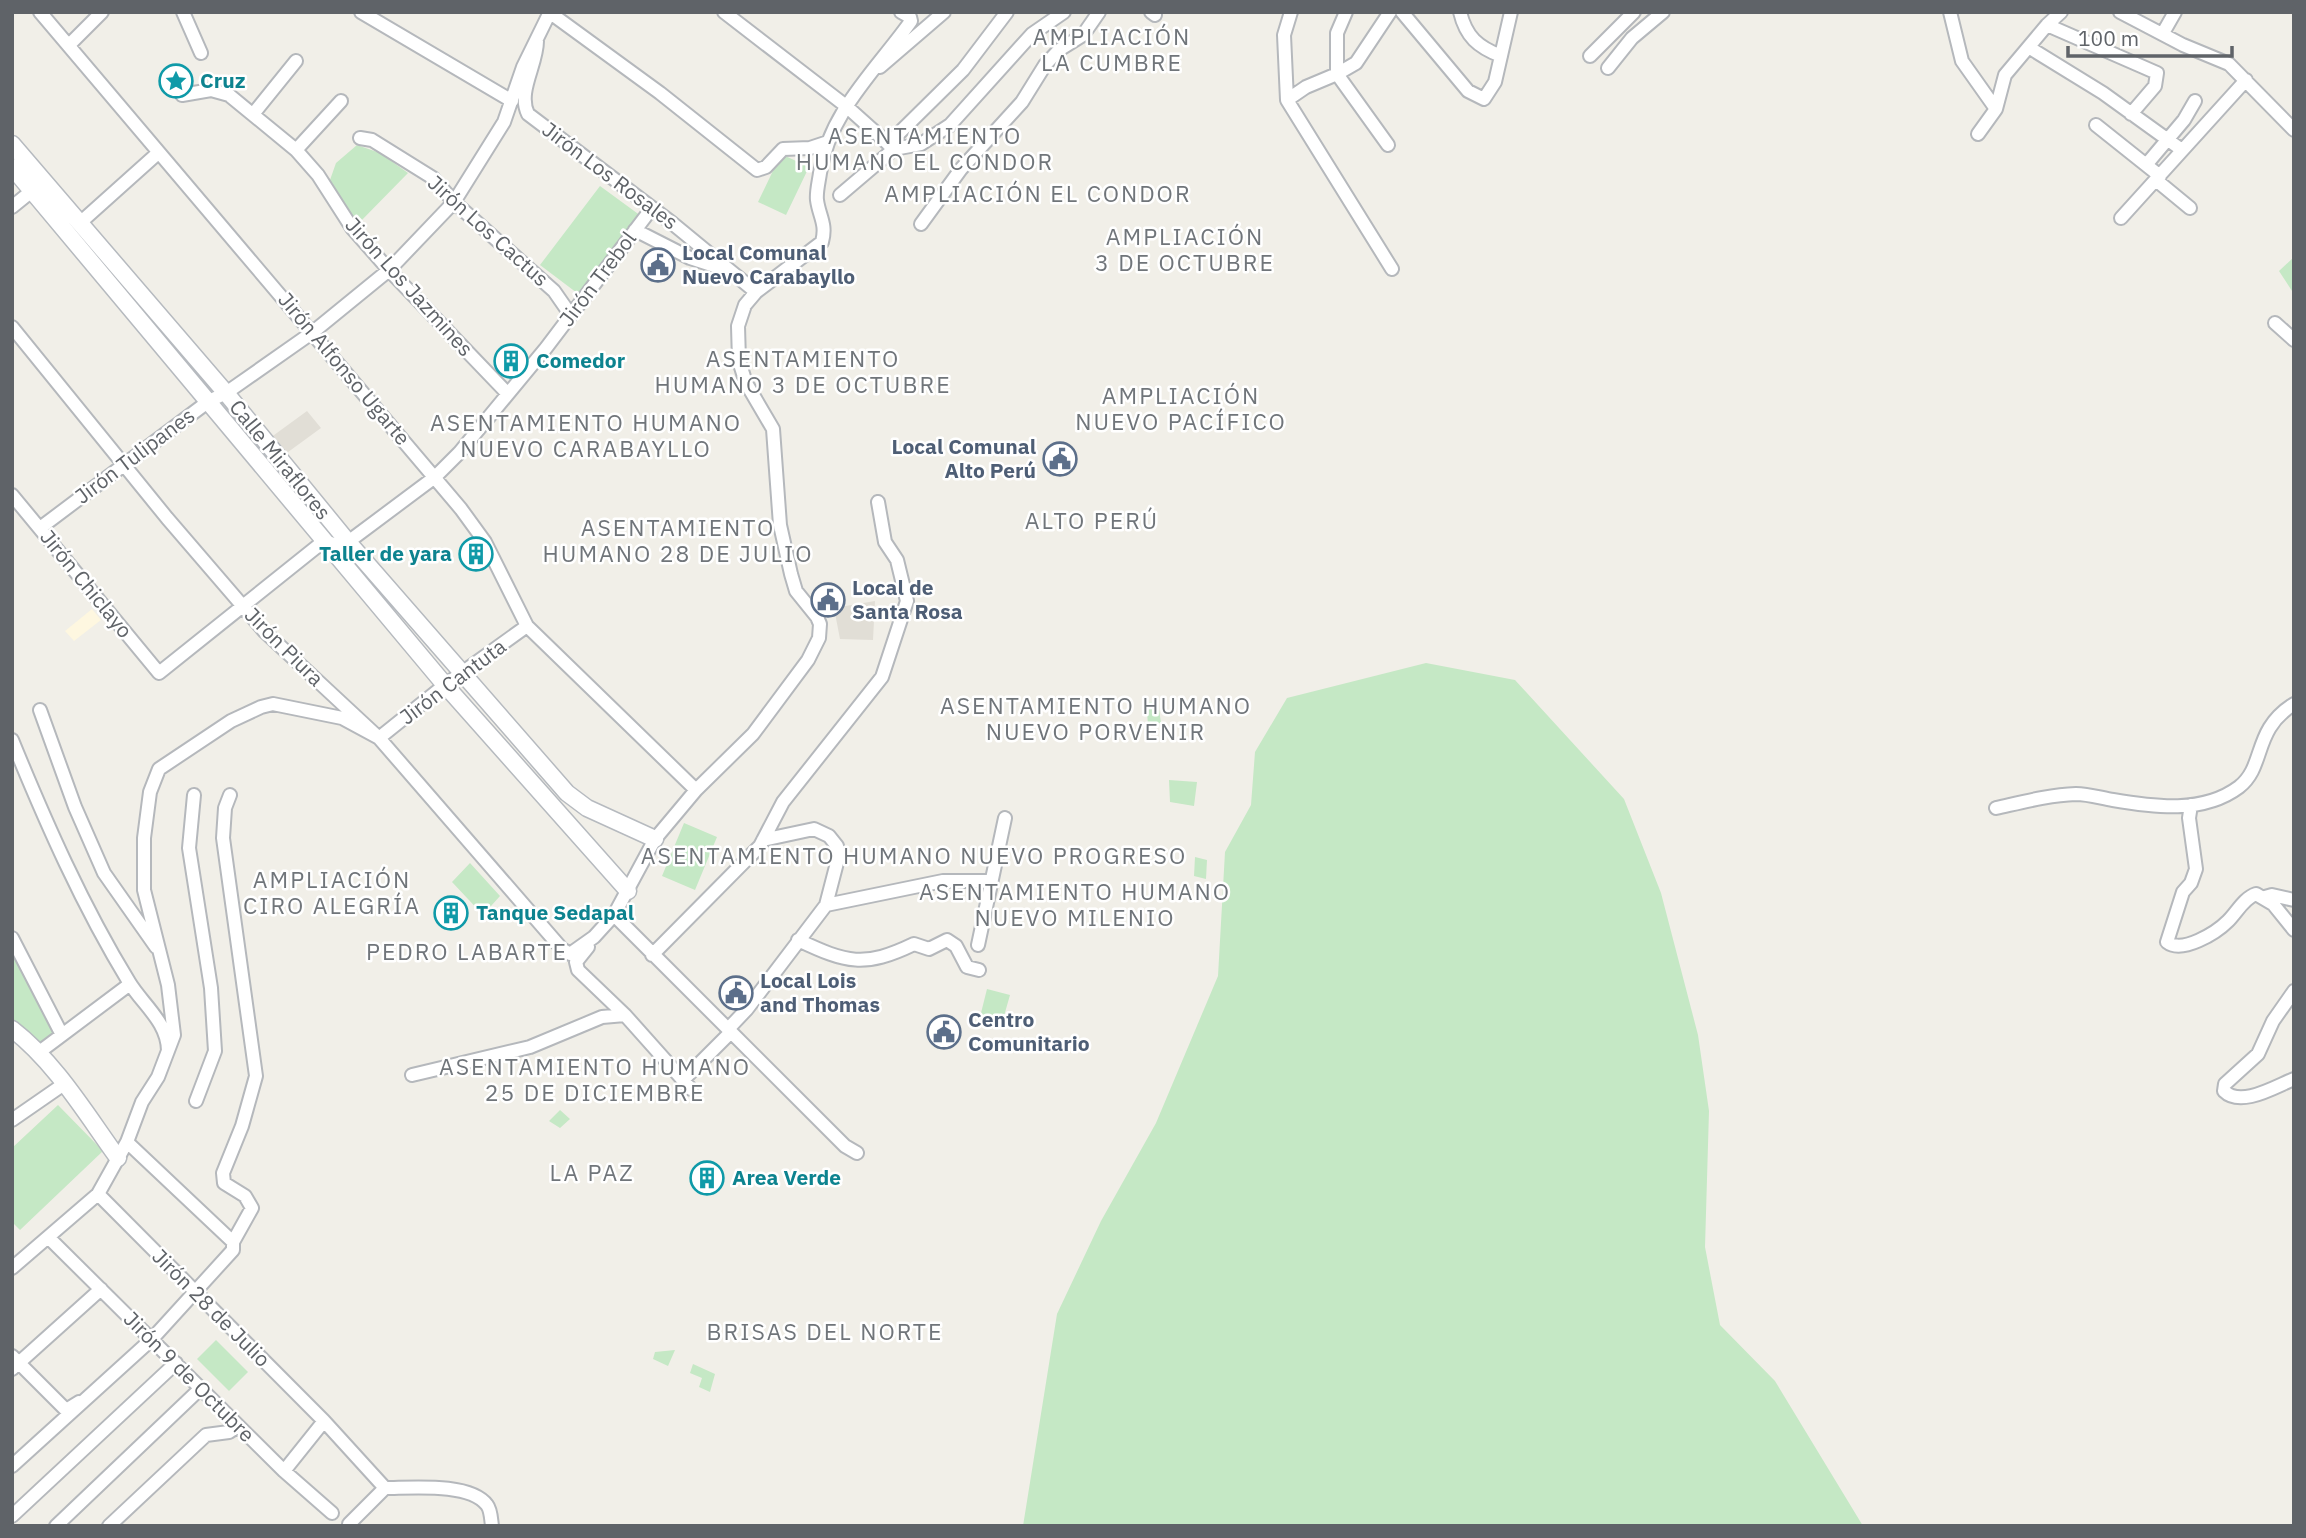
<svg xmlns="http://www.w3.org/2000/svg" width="2306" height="1538" viewBox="0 0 2306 1538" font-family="'IBM Plex Sans',sans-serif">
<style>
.commercial{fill:#fef7e0}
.education{fill:#e1ded6}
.green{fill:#c5e8c5}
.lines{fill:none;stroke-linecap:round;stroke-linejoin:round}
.street-casing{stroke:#b5b8bc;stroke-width:16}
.secondary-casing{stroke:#b6babf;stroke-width:19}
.street{stroke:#fff;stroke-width:12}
.secondary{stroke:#fff;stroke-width:16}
.labels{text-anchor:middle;stroke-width:5;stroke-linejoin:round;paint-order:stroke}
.culture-label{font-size:21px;font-weight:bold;fill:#0d838f;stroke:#fff;text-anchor:start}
.street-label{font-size:21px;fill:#5f6368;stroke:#fff}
.service-label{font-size:21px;font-weight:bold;fill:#4e5e75;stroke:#fff;text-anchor:start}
.neighbourhood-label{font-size:23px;letter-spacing:2px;fill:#70757a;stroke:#fff}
</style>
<rect width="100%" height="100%" fill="#f1efe8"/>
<!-- commercial -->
<path class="commercial" d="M92,609L101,620L74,641L65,631Z"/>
<!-- education -->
<path class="education" d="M307,411L321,428L284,455L270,438Z
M875,601L873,640L840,639L834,608Z"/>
<!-- green -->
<path class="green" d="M357,145L380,153L408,173L358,224L330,180L336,163Z
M781,154L809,167L786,215L758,202Z
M600,186L641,216L581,296L540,265Z
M2294,257V294L2279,271Z
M1426,663L1515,680L1624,799L1661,893L1698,1035L1709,1111L1705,1247L1720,1325L1775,1381L1863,1526H1023L1057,1314L1101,1221L1156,1123L1218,976L1225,852L1251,805L1255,752L1287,698Z
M1146,702H1158L1161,723L1148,724Z
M1169,780L1197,782L1194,806L1170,802Z
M684,823L717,837L695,890L662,876Z
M1195,857L1207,860L1206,879L1194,876Z
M470,863L500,896L483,915L452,882Z
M12,947L56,1033L39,1046L12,1023Z
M987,989L1010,995L1002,1023L980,1017Z
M58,1105L103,1151L20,1230L12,1222V1148Z
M560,1110L570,1119L560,1128L549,1121Z
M216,1340L248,1372L229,1391L197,1359Z
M675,1350L668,1366L653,1359L655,1352Z
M693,1364L715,1374L710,1392L699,1387L702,1378L690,1373Z"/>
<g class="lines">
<defs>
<path id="street" d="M40,12L461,509L485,542L527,626L696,790
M183,12L201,53
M361,12L512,101
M549,12L660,93L757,170L766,167L783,149L810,148L828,142
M724,12L846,106L894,149
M1151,12L1155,15
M1291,12L1284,35L1287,100L1392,269
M1402,12L1468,91L1484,99L1495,82L1511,12
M1460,12C1466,37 1478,47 1501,56
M1950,12L1962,61L1996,109
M2120,12L2183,45L2229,64L2294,130
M2047,25L2157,73L2155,86L2131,114
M2163,33L2175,12
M537,41C537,65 517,92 528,114L672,223L756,292
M69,45L102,12
M2030,48L2103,93L2182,150
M1590,56L1634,12
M880,67L944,12
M1608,68L1632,38L1663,12
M182,95L211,90L229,95L296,150L318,175L352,228L389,270L508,394
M1287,100L1306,87L1337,74V33L1346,12
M254,113L296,61
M2096,125L2160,176
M1978,134L1996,109L2005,75L2047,25L2061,12
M360,138L372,140L433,178L454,202L554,291L570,314
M888,144L963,70L1007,12
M1388,145L1337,74L1356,63L1390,12
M296,150L341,101
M2146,165L2184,120L2195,101
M2156,180L2190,208
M840,195L894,149L921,144L950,125L1032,34L1064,12
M12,207L33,190
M2121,218L2246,80
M81,222L158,153
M921,224L961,169L1022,102L1045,65L1059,50L1083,35L1099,12
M635,230L690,258L724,269
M2275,323L2294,340
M12,327L167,518L265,632L379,738L562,949L570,954L594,937L614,915L655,839L696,790L753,734L808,660L819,638L820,624L817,617L796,591L791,574L780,525L773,429L746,383L739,361L738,326L745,305L756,292L822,242C827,224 819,216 817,200C816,192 819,181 820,173C829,112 877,69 911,21L910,17L901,12
M12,495L159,673L324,541L337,545L348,542L435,477L459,453L546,348L652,208
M40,528L209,401L226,393L313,332L389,270L454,202L504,122L523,67L550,12
M40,710L75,807L104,873L156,947
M12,740C46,823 82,905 129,982C142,1004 168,1022 168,1051
M194,795L189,848L211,988L215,1051L196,1101
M230,795L225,808L223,838L256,1076L242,1126L223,1173L224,1183L245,1196L252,1208L233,1242
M2191,805L2189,818L2196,869L2191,883L2183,892L2167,942C2182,954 2216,933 2228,921C2237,912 2244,898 2256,894L2273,904L2294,930
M1996,808C2023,802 2049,795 2076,794C2088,794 2101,798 2113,800C2154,807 2203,814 2239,787C2266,766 2252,730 2294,704
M2265,897L2272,895L2294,900
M826,905L943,881H991
M614,915L845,1146L857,1153
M12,938L61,1033
M798,940C847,963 864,968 914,944L929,949L947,940L956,946L967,967L979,970
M978,945L1005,818
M588,947L576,962L578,970L625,1015L691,1089
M652,955L760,846L783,802L882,677L907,601L897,560L885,542L878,502
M2294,991L2273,1021L2258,1054L2225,1084L2224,1091C2241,1108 2276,1086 2294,1079
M729,1028L747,1009L826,905L839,855L837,846L829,836L814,829L763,840
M38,1053L130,984
M412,1075L530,1047L602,1017L625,1015
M683,1080L730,1033
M12,1120L64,1084
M98,1194L324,1421L385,1488C410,1488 470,1482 487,1505C491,1510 491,1519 492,1526
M49,1238L284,1471L332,1513
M12,1268L98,1194L127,1142L142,1102L158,1077L174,1035L168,985L144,890V838L150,792L159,769L231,721L261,707L273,704L342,718L379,738L445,685L527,626
M12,1356L66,1410L79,1402
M12,1369L101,1289
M12,1466L152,1339L233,1250V1242L127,1142
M284,1471L324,1421
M12,1516L176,1363
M349,1524L385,1488
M56,1526L201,1388
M109,1526L206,1435L229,1432L238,1426"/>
<path id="secondary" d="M12,144L226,393L348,542L567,793L587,808L655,839
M12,167L445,685L628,891
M12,1029C56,1063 86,1114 118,1158"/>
</defs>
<!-- street casing -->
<use href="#street" class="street-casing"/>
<!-- secondary casing -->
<use href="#secondary" class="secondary-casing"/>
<!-- street -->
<use href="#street" class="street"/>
<!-- secondary -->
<use href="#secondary" class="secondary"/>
</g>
<!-- icons -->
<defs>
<symbol id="sight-ring" viewBox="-11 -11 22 22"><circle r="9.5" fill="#fff" stroke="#0f9aa8" stroke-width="1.5"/><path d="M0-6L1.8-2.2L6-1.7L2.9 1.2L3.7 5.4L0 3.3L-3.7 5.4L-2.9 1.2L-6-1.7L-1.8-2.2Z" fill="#0f9aa8"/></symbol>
<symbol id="civic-ring" viewBox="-11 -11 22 22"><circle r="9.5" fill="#fff" stroke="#5c6f8a" stroke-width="1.5"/><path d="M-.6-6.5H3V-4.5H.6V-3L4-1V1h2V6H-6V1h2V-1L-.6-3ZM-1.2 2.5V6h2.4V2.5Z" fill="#5c6f8a"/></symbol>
<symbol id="building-ring" viewBox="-11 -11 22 22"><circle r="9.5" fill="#fff" stroke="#0f9aa8" stroke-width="1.5"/><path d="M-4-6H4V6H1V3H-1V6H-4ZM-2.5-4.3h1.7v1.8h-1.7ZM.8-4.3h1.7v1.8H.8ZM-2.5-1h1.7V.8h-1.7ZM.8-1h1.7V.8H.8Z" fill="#0f9aa8"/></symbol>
</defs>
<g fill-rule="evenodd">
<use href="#sight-ring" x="157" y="62" width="38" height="38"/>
<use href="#civic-ring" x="639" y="246" width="38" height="38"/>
<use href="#building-ring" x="492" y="342" width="38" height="38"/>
<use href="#civic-ring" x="1041" y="440" width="38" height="38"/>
<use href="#building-ring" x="457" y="535" width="38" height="38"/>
<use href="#civic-ring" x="809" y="581" width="38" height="38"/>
<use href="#building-ring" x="432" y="894" width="38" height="38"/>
<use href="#civic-ring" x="717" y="974" width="38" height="38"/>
<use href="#civic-ring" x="925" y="1013" width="38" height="38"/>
<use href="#building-ring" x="688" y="1159" width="38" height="38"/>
</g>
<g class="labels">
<!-- culture labels -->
<g class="culture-label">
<text x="200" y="88">Cruz</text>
<text x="536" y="368">Comedor</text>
<text x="452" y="561" text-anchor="end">Taller de yara</text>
<text x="476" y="920">Tanque Sedapal</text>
<text x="732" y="1185">Area Verde</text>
</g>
<!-- street labels -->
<g class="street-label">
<text transform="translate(610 176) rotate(37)" y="7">Jirón Los Rosales</text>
<text transform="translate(488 231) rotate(42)" y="7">Jirón Los Cactus</text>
<text transform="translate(598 279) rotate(-53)" y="7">Jirón Trebol</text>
<text transform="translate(409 287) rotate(48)" y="7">Jirón Los Jazmines</text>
<text transform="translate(344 369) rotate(50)" y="7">Jirón Alfonso Ugarte</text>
<text transform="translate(135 456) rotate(-37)" y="7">Jirón Tulipanes</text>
<text transform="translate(280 460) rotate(51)" y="7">Calle Miraflores</text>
<text transform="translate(86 584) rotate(51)" y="7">Jirón Chiclayo</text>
<text transform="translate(284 647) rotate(45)" y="7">Jirón Piura</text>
<text transform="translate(453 682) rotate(-37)" y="7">Jirón Cantuta</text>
<text transform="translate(211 1308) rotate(45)" y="7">Jirón 28 de Julio</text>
<text transform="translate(189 1377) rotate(45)" y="7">Jirón 9 de Octubre</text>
</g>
<!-- service labels -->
<g class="service-label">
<text x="682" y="260">Local Comunal<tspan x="682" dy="24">Nuevo Carabayllo</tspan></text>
<text x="1036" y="454" text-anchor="end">Local Comunal<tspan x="1036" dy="24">Alto Perú</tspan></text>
<text x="852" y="595">Local de<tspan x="852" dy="24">Santa Rosa</tspan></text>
<text x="760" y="988">Local Lois<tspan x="760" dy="24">and Thomas</tspan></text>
<text x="968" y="1027">Centro<tspan x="968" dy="24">Comunitario</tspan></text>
</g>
<!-- neighbourhood labels -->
<g class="neighbourhood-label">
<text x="1112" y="45">AMPLIACIÓN<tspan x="1112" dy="26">LA CUMBRE</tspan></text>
<text x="925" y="144">ASENTAMIENTO<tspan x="925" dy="26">HUMANO EL CONDOR</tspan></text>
<text x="1038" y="202">AMPLIACIÓN EL CONDOR</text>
<text x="1185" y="245">AMPLIACIÓN<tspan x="1185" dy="26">3 DE OCTUBRE</tspan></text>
<text x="803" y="367">ASENTAMIENTO<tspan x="803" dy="26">HUMANO 3 DE OCTUBRE</tspan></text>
<text x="1181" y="404">AMPLIACIÓN<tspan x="1181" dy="26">NUEVO PACÍFICO</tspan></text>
<text x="586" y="431">ASENTAMIENTO HUMANO<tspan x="586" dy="26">NUEVO CARABAYLLO</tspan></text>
<text x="1092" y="529">ALTO PERÚ</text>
<text x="678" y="536">ASENTAMIENTO<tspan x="678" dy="26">HUMANO 28 DE JULIO</tspan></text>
<text x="1096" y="714">ASENTAMIENTO HUMANO<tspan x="1096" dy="26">NUEVO PORVENIR</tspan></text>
<text x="914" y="864">ASENTAMIENTO HUMANO NUEVO PROGRESO</text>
<text x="332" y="888">AMPLIACIÓN<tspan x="332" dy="26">CIRO ALEGRÍA</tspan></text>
<text x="1075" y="900">ASENTAMIENTO HUMANO<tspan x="1075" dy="26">NUEVO MILENIO</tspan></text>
<text x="467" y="960">PEDRO LABARTE</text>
<text x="595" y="1075">ASENTAMIENTO HUMANO<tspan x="595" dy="26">25 DE DICIEMBRE</tspan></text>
<text x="592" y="1181">LA PAZ</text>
<text x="825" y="1340">BRISAS DEL NORTE</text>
</g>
</g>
<!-- border -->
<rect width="2306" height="1538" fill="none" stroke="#5f6368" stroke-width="28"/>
<!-- scale -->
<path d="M2068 46v10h164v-10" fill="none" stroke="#5f6368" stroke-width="3.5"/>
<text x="2078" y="46" font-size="21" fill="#5f6368" stroke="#ffffff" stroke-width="5" paint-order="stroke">100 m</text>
</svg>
